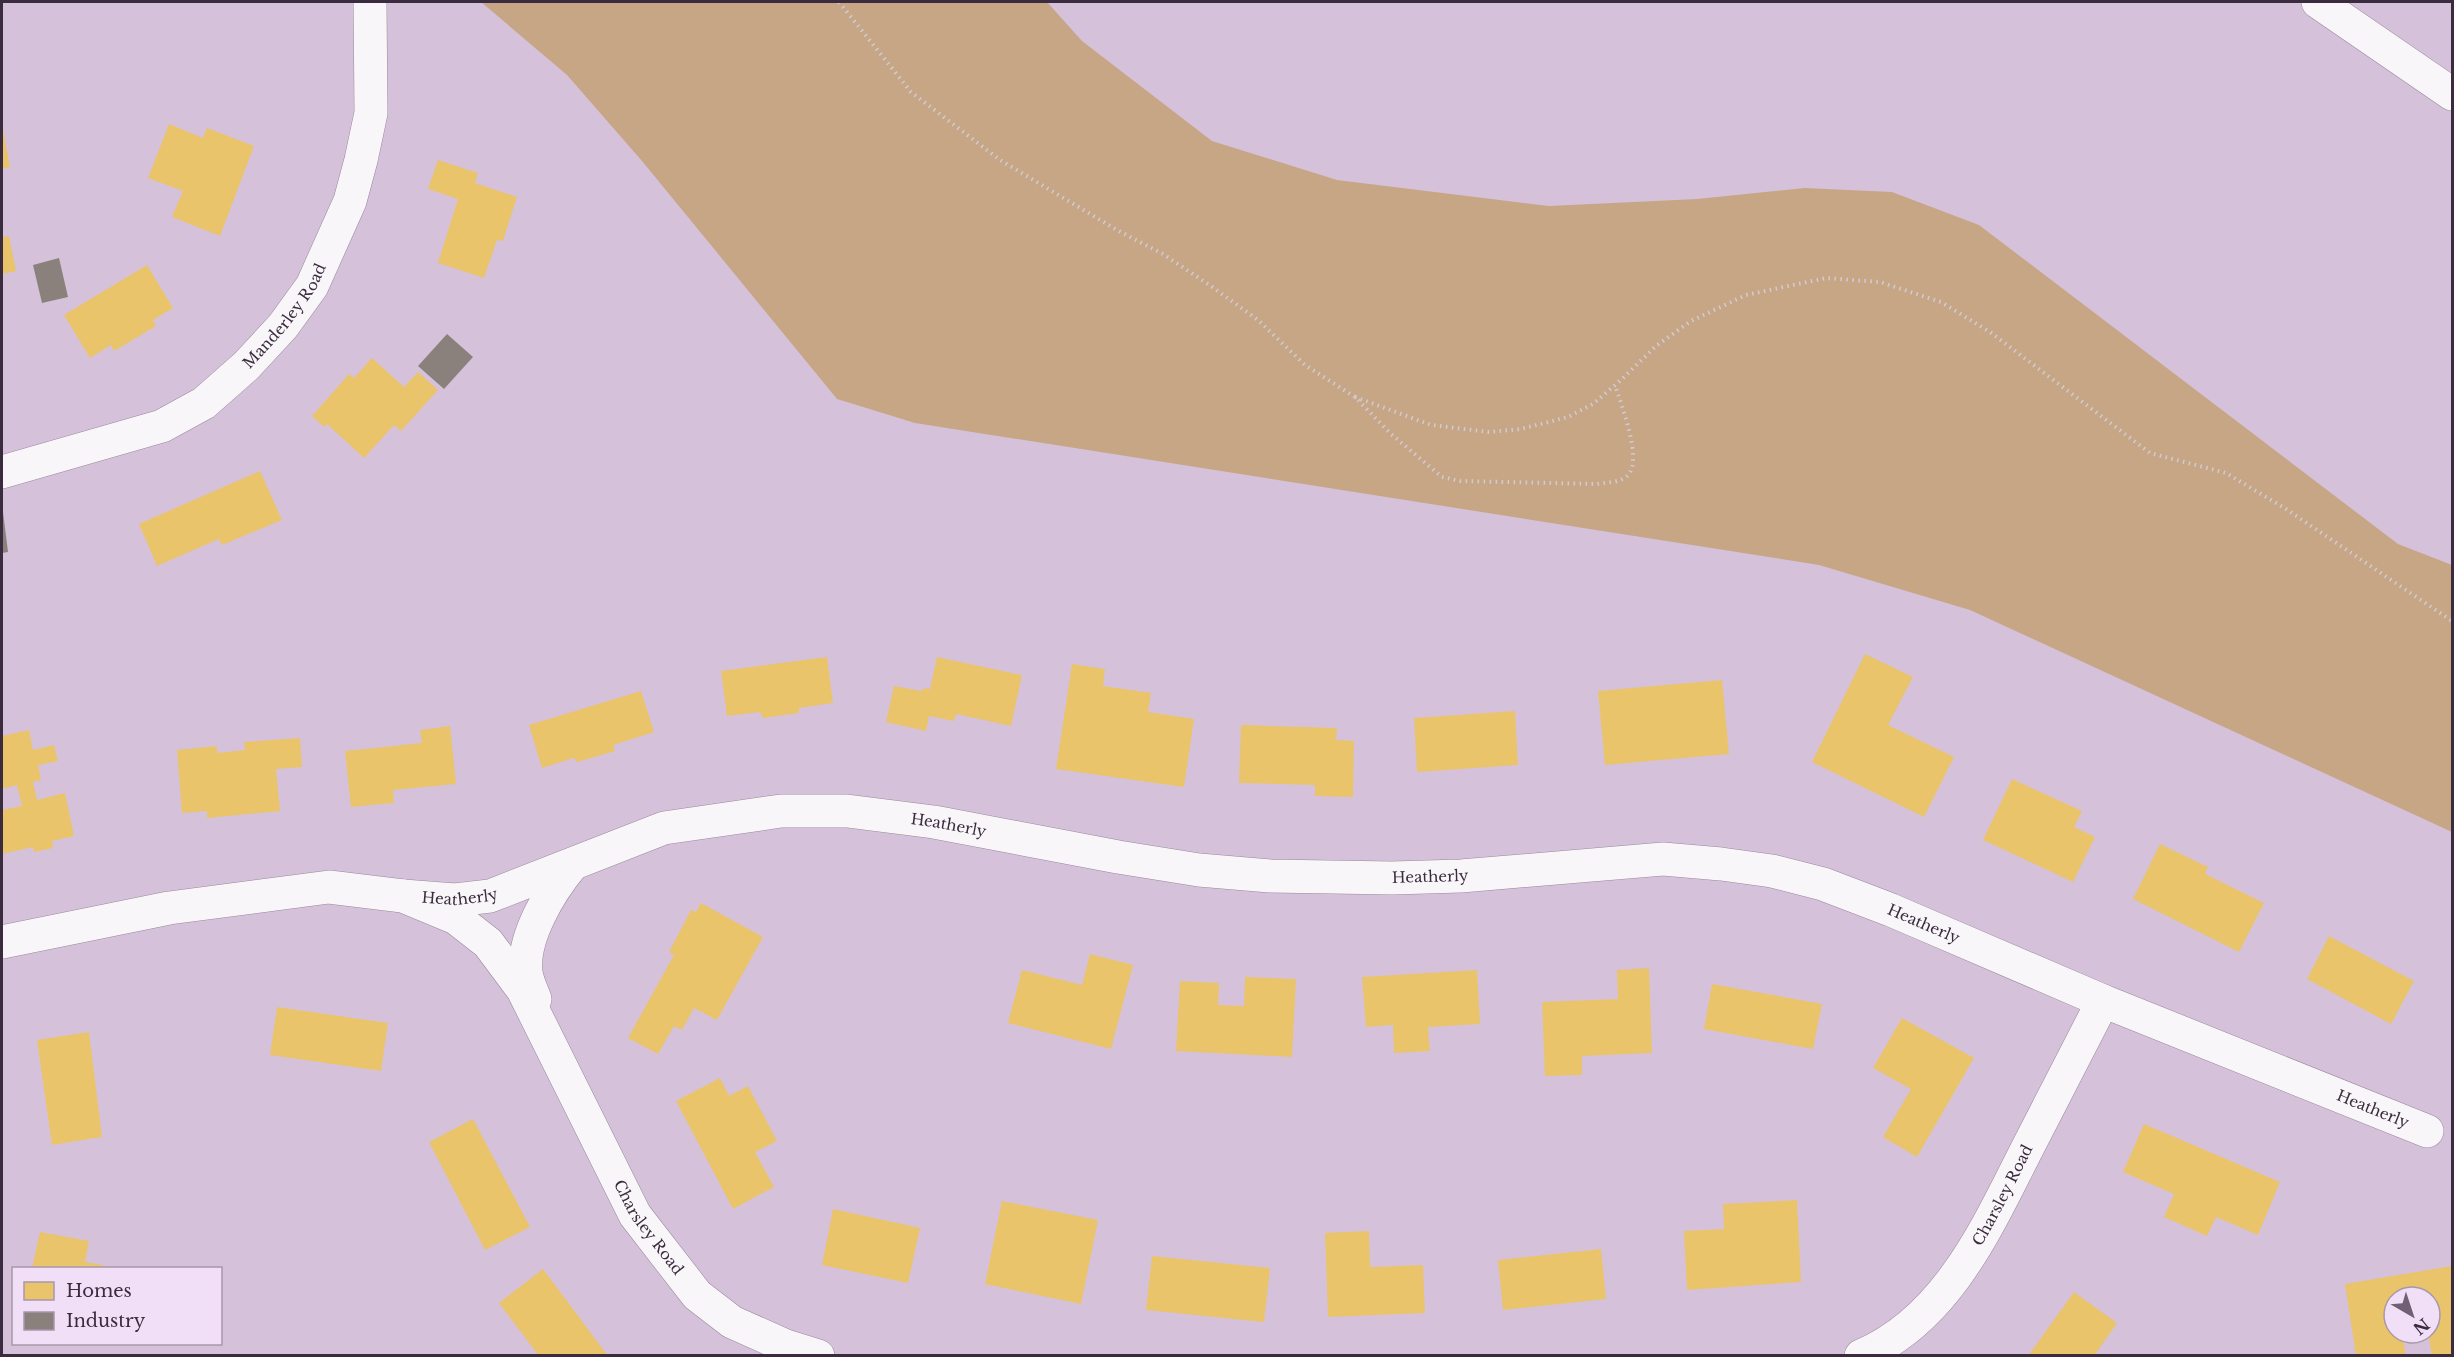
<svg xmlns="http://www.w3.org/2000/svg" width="2454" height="1357" viewBox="0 0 2454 1357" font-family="'Libre Baskerville',serif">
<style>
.green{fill:#c7a686}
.homes{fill:#e9c46a}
.industry{fill:#8a817c}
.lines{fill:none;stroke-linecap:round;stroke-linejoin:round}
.minor-casing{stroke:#97889b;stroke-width:34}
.path{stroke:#d2cbd3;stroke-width:4;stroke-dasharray:1.5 4.5;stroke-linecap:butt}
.minor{stroke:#f9f6f9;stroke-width:33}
.labels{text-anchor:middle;stroke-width:6;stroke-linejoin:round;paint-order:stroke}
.street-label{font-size:15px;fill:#3a2c3e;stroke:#f1dff7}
</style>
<rect width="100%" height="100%" fill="#d5c2da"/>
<!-- green -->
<path class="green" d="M481,2H1047L1082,41L1212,141L1337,180L1549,206L1697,199L1805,188L1892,192L1979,225L2398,544L2452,565V832L1970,610L1819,565L915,423L837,399L642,161L567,75Z"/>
<!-- homes -->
<path class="homes" d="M169,124L203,138L207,128L254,146L220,236L172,217L183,191L148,178Z
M3,129L10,167L2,169V130Z
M438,160L478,173L475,183L517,197L503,241L497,240L484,278L438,263L458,199L428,189Z
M9,236L16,271L2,274V237Z
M147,265L173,308L153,320L156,326L114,351L111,345L90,358L64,315Z
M372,358L404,387L418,372L438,390L401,431L394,425L364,458L327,424L324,427L312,416L349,374L354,378Z
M260,471L282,520L222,545L219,539L157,566L139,524Z
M1865,654L1913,677L1888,725L1954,757L1924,817L1812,762Z
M827,657L833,703L799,708V713L763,718L760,712L727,716L721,671Z
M937,657L1022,675L1011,726L956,714L954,721L929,716L926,731L886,722L894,686L922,691L924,688L930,689Z
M1072,664L1105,669L1103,686L1151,693L1148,712L1194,719L1184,787L1056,769Z
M1722,680L1729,754L1605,765L1598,691Z
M641,691L654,732L613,745L615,751L577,762L574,758L542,768L529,725Z
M1515,711L1518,765L1417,772L1414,718Z
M1241,725L1337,728L1336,740L1354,741L1353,797L1315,796V785L1239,783Z
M450,726L456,784L393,790L394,803L351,807L345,751L422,743L420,730Z
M29,730L33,750L54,745L58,761L38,765L41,780L33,782L37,800L65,793L74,836L52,841L53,848L34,852L33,847L2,854V810L22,806L17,785L2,789V736Z
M300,738L302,767L276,769L280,811L207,818V811L182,813L177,750L217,746V753L245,750L244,742Z
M2012,779L2082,811L2074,827L2095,837L2073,882L1983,840Z
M2160,844L2208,867L2205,874L2264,903L2239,952L2133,899Z
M701,903L763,937L717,1020L694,1008L682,1030L674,1026L658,1054L628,1038L674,955L669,952L691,910L696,912Z
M2329,936L2414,981L2391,1024L2307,979Z
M1090,954L1133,965L1111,1049L1008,1023L1022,970L1082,985Z
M1649,968L1652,1053L1582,1056V1075L1545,1076L1542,1002L1618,999L1617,970Z
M1477,970L1480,1024L1428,1027L1430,1051L1394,1053L1393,1025L1366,1027L1362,977Z
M1245,977L1296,979L1292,1057L1176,1051L1180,981L1219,983L1218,1005L1244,1006Z
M1712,984L1822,1004L1813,1049L1704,1029Z
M277,1007L388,1023L381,1071L270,1055Z
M1902,1018L1974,1058L1917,1157L1883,1137L1911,1089L1873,1068Z
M89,1032L102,1137L52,1145L37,1040Z
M720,1078L729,1096L748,1086L777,1141L755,1152L774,1187L733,1209L676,1101Z
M473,1119L530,1227L485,1250L429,1142Z
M2144,1124L2280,1182L2258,1235L2216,1217L2207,1236L2164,1217L2174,1194L2123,1172Z
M1797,1200L1801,1282L1687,1290L1684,1231L1724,1229L1723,1204Z
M1002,1201L1098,1220L1081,1304L985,1284Z
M833,1209L920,1228L908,1283L822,1265Z
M1369,1231L1370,1267L1423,1265L1425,1313L1328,1317L1325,1233Z
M40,1232L89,1241L85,1262L103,1265V1268H32Z
M1601,1249L1606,1299L1503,1310L1498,1260Z
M1152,1256L1270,1268L1264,1322L1146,1310Z
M2452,1266V1356H2432L2428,1333L2430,1297H2394V1333H2402L2406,1356H2356L2345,1284Z
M543,1269L608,1356H539L499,1303Z
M2074,1292L2117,1323L2094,1356H2028Z"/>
<!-- industry -->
<path class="industry" d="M59,258L68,297L42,303L33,265Z
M447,334L473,357L444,389L418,366Z
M3,512L8,552L2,553V513Z"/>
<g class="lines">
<defs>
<g id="minor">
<path d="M2318,2L2452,94"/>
<path id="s1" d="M2,472L162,426L204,403L246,366L283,326L312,286L350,201L361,160L371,113L370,2"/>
<path id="s2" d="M403,896L455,900L490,896L664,828L781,811H847L934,822L1118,857L1199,870L1270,876L1392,878L1461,876L1663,859L1721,864L1772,871L1823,884L1891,910L2103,1001L2427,1131"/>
<path id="s3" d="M2,942L169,908L329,887L403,896L456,918L488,943L523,990L635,1215L697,1295L732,1322L786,1346L818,1356"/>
<path d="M535,999C532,991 527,981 526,972C522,937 551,890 572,865"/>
<path id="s4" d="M1861,1356C1948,1319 1988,1225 2028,1147C2053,1098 2078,1050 2103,1001"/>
</g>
</defs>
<!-- minor casing -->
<use href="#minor" class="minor-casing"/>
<!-- path -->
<path class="path" d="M839,2L911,92L1000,160L1117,230L1163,254L1211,286L1258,320L1305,365L1355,397L1391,434L1442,477L1460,481L1597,484C1607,482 1621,483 1628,475C1643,460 1621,404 1615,385
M1355,397L1431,425L1489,432L1521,429L1568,417L1593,404L1622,379L1656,346L1691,321L1746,295L1826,278L1880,282L1941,302L1990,332L2150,453L2226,473L2286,509L2452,621"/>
<!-- minor -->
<use href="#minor" class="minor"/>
</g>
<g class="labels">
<!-- street labels -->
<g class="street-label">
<text dy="5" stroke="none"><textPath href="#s1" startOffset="334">Manderley Road</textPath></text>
<text dy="5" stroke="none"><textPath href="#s2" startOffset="561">Heatherly</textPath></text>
<text dy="5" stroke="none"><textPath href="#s2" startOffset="1047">Heatherly</textPath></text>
<text dy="5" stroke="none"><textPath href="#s2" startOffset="57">Heatherly</textPath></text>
<text dy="5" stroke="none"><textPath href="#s2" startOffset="1551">Heatherly</textPath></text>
<text dy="5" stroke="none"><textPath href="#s2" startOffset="2037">Heatherly</textPath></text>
<text dy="5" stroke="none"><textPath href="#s4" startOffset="219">Charsley Road</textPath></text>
<text dy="5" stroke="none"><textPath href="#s3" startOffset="832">Charsley Road</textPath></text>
</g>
</g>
<!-- border -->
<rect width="2454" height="1357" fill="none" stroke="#3a2c3e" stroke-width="6"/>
<!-- legend -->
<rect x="12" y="1267" width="210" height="78" fill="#f1dff7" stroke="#a897ad" stroke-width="1.5"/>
<rect x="24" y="1282" width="30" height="18" fill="#e9c46a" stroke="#a897ad" stroke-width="1.5"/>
<text x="66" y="1297" font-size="18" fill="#3a2c3e">Homes</text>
<rect x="24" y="1312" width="30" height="18" fill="#8a817c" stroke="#a897ad" stroke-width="1.5"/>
<text x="66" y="1327" font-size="18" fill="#3a2c3e">Industry</text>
<!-- north arrow -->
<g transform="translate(2412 1315) rotate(141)"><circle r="28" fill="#f1dff7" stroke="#a897ad" stroke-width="1.5"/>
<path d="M0-4.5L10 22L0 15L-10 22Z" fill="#706075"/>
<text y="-9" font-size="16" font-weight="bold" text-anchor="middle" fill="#3a2c3e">N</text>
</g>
</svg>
